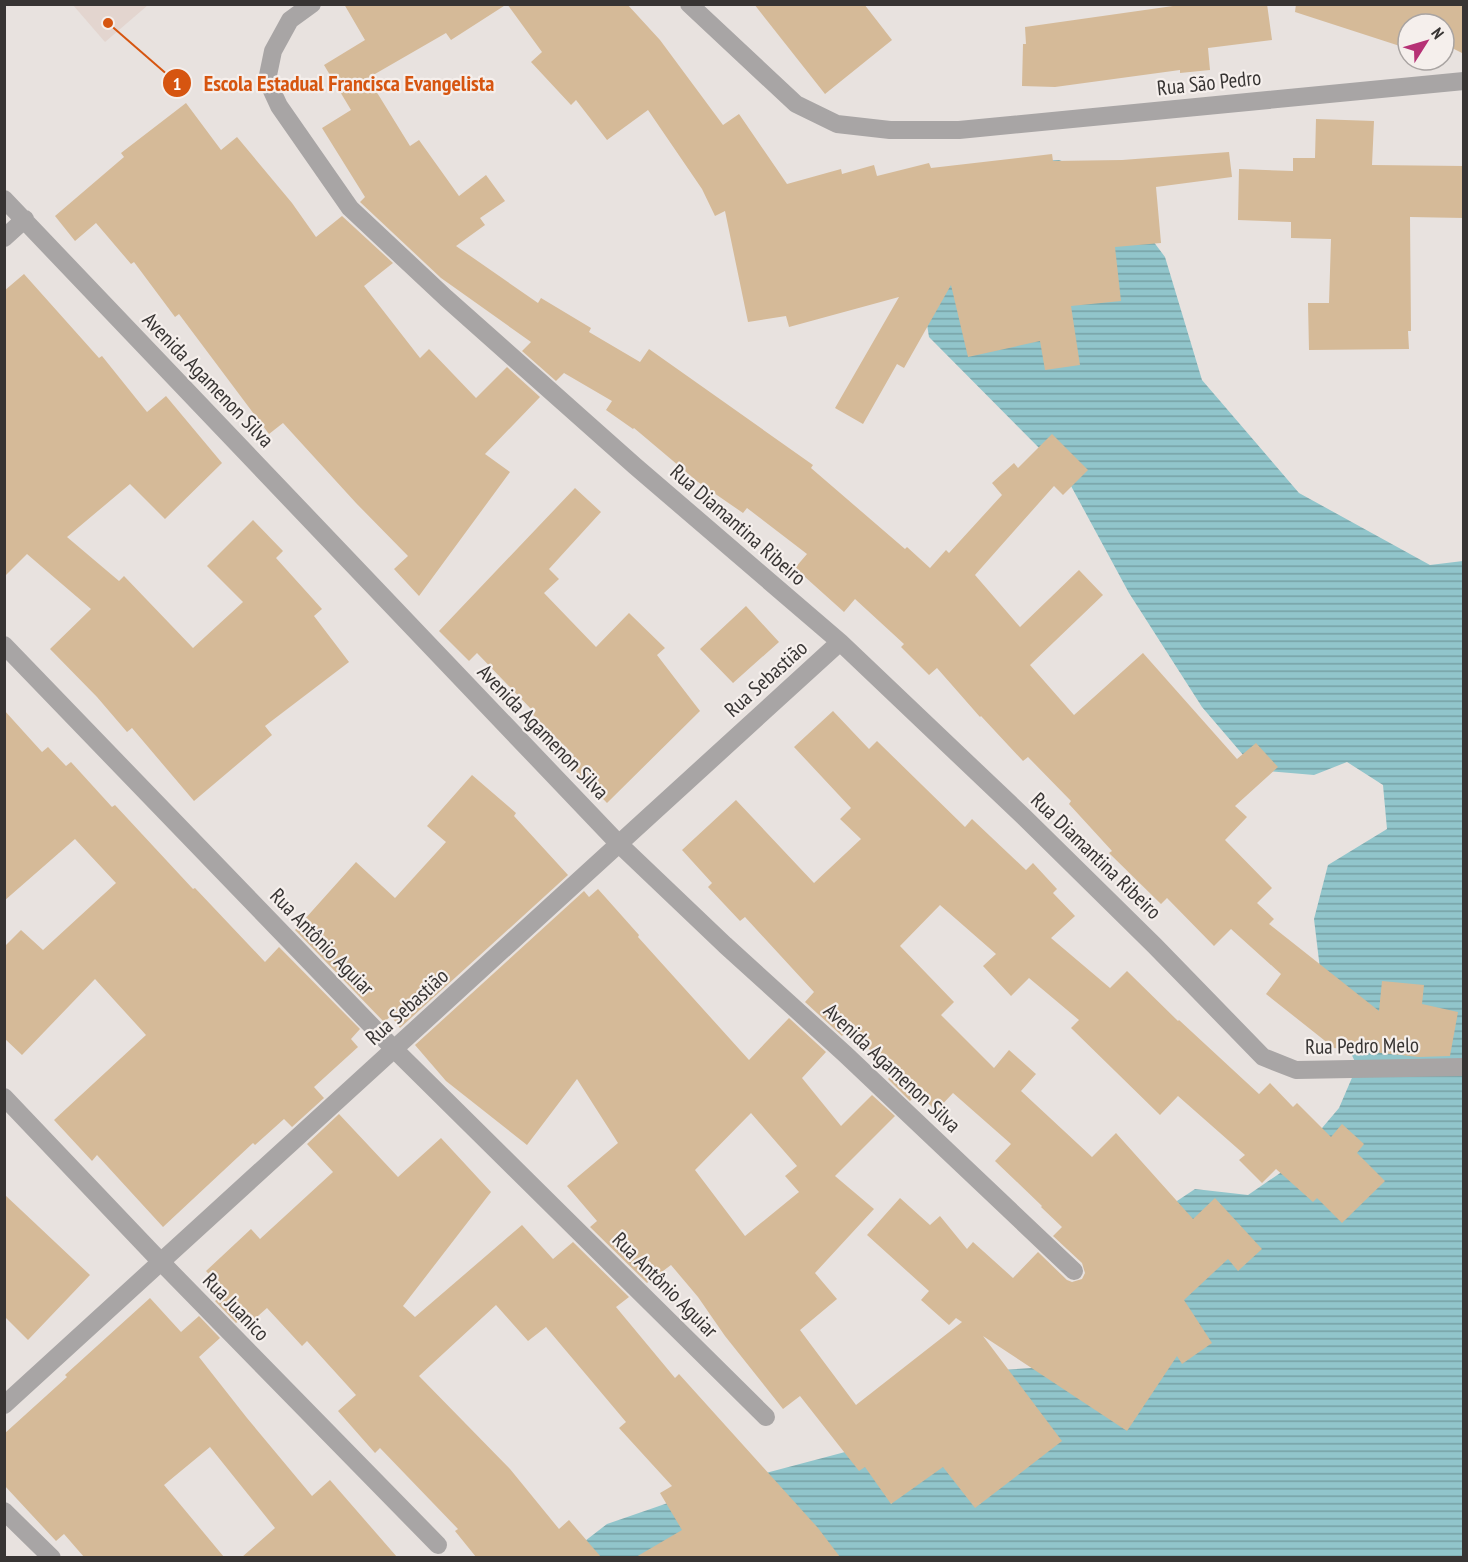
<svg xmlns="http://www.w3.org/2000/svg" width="1468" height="1562" viewBox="0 0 1468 1562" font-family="'PT Sans Narrow',sans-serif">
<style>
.built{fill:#e3d5cf}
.water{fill:url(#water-rules)}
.building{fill:#d5ba98;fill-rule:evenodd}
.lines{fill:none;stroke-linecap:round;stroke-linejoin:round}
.street{stroke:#a8a5a5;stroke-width:18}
.labels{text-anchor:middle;stroke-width:4.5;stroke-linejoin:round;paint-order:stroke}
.street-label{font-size:21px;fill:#373433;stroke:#f5efec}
.leader{fill:none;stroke:#d65510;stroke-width:2}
.callout-dot{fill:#d65510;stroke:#f5efec;stroke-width:2}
.mark-label{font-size:18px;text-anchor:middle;font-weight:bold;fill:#fff}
.callout-label{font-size:22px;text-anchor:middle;font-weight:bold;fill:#d65510;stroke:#f5efec;stroke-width:4.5;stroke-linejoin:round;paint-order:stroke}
</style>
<defs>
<pattern id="water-rules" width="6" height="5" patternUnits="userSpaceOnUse" patternTransform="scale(1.5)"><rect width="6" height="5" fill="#91c5cb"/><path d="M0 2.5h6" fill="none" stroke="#77a1a5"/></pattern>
</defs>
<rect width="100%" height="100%" fill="#e8e2df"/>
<!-- built -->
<path class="built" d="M73,5H148L105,42Z"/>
<!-- water -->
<path class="water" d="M1059,160L1105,177L1165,257L1202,380L1299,493L1430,565L1463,561V1557L563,1558L607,1524L720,1485L864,1447L969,1372L1065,1366L1171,1205L1195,1189L1248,1195L1289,1167L1339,1108L1357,1066L1323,994L1314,919L1328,865L1387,829L1383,785L1347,762L1314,775L1256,770L1202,707L1129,593L1064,473L929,337L910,218L955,167Z"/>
<!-- building -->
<path class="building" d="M344,4H507L451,40L446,33L368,78L410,146L419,140L459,196L486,175L505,201L480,218L485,225L456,246L538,303L541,298L591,328L589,332L640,362L649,349L813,465L811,468L905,549L907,547L930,568L946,550L949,553L1002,495L992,483L1014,463L1018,468L1052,434L1088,470L1063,495L1054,486L975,575L1020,627L1079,570L1103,595L1030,665L1074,715L1143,653L1237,759L1256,743L1278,767L1235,806L1247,817L1225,840L1272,888L1257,903L1274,919L1269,924L1379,1011L1382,981L1424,985L1422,1004L1458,1012L1450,1056L1419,1057L1334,1048L1266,994L1281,974L1231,929L1214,946L1167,898L1161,904L1109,853L1112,851L1069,804L1071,801L1028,757L1023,761L981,716L980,717L937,668L929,675L901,647L904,644L855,599L844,612L795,568L807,554L747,508L743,513L698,482L634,428L633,429L606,410L612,401L564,373L556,381L522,351L531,342L441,278L360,202L365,197L322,128L351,110L324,65L365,40Z
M507,4H627L660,40L723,125L739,114L787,184L841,169L842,174L874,165L877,176L929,163L931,168L1052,154L1053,161L1122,160L1229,152L1232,177L1156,187L1161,243L1115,247L1121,301L1071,306L1080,365L1045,370L1040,341L968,357L951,285L904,368L897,364L863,424L835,408L899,297L789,327L786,316L748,322L725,211L715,216L702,189L648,110L607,140L576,100L571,105L531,62L542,52Z
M754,4H864L892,40L825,94Z
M1173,4H1267L1272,40L1208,48L1210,70L1180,73V70L1055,87L1022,86L1023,44H1026L1025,27L1173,6Z
M1296,4H1464V54L1444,44V24H1408L1406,48L1295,12Z
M186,103L221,150L237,137L292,203L316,237L342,216L393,263L364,286L420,358L429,349L476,398L507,367L540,397L485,454L510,472L419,596L394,569L408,556L356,503L283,423L269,434L179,314L175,317L134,262L131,264L96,223L75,241L55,216L124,157L121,153Z
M1316,119L1374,121L1372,165L1464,166V218L1410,217L1411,331H1408L1409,349L1309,350L1308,303H1329L1331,239L1291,238V222L1238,220L1239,169L1293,171V158H1315Z
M24,274L99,358L102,356L147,412L166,396L222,463L165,519L130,484L67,537L119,581L124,576L193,648L243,602L207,566L253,520L283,551L276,558L322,609L314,616L349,662L265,726L272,735L194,801L132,728L127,732L97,697L50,649L91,609L27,554L4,577V291Z
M575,488L601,512L549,569L559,579L544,593L596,647L629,613L665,648L657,655L700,711L607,803L567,762L574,755L531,713L533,711L477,653L469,661L439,631Z
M746,606L779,642L733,683L700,649Z
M4,710L42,752L48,747L66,766L71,762L112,807L115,805L193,889L195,888L265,962L279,947L360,1029L351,1039L358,1047L314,1087L324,1098L292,1127L284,1119L255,1145L253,1143L163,1227L97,1155L92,1161L54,1120L146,1035L95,979L22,1055L4,1038V947L21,930L43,950L116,883L75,839L4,901Z
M833,711L869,749L877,741L965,827L972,819L1026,870L1033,863L1057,889L1053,893L1075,916L1051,938L1110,988L1127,971L1178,1021L1179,1020L1259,1094L1270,1083L1293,1107L1297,1103L1331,1137L1342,1124L1364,1144L1357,1153L1385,1181L1342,1223L1317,1198L1313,1202L1276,1169L1262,1183L1239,1160L1245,1155L1178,1096L1160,1115L1071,1028L1079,1020L1029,978L1011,996L983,966L996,954L940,905L900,946L954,1002L941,1015L994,1068L1009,1050L1036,1074L1021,1091L1092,1157L1116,1133L1193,1219L1215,1198L1262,1249L1238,1271L1228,1259L1184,1300L1212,1343L1182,1364L1177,1356L1127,1431L983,1336L1062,1441L975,1508L943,1467L891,1504L865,1467L859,1471L800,1396L783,1409L725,1336L698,1297L671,1265L647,1283L590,1227L597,1221L567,1186L618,1143L577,1079L527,1145L446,1081L415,1045L584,891L589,897L598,889L639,935L638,937L749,1060L789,1018L826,1052L802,1078L841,1126L872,1095L895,1116L835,1176L874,1209L815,1273L837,1299L800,1330L856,1405L962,1322L956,1318L949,1325L921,1300L929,1291L867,1235L900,1198L930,1225L940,1216L967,1249L973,1242L1013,1278L1038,1252L1067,1280L1072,1282L1082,1279L1085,1273L1082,1263L1053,1236L1062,1227L1041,1207L1042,1206L995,1161L1011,1144L953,1093L936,1111L918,1093L910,1101L888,1079L893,1074L849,1028L842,1036L805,1002L814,992L745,917L740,921L708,887L712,883L682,850L736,800L814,883L861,839L840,819L851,808L794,747ZM751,1113L797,1166L785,1176L799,1192L745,1236L695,1170Z
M472,775L516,813L514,816L568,875L400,1028L391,1016L384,1022L295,930L356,862L395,898L446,842L427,826Z
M339,1114L398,1177L441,1138L491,1192L403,1306L415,1317L522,1225L553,1259L573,1242L629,1297L616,1307L675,1378L679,1374L818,1528L840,1557H636L682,1530L660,1493L672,1486L619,1428L626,1422L546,1327L528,1341L496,1305L419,1376L510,1469L559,1529L569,1520L601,1557H476L455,1531L458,1529L380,1448L375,1453L338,1411L356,1395L307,1341L302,1346L267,1308L251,1322L245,1316L236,1323L215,1301L226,1292L206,1271L251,1229L260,1239L333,1172L307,1144Z
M4,1194L90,1275L28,1340L4,1316Z
M150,1298L181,1332L199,1316L220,1338L199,1357L247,1418L312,1496L330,1480L397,1557H242L275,1528L210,1447L164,1485L224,1557H84L64,1534L56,1541L4,1485V1434L67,1377L65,1375Z"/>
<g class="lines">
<!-- street -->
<path class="street" d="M312,4L290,20L273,51L267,80L279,106L350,208L446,298L635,466L840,642L1024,817L1155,946L1263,1057L1296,1070L1464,1067
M689,4L796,104L837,124L890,130H959L1464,81
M4,199L619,844L725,945L845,1054L1074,1271
M4,238L25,219
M4,645L394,1049L766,1417
M4,1097L161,1262L438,1545
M4,1405L840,642
M4,1511L52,1558"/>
</g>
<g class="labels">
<!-- street labels -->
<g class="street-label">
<text transform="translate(1209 83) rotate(-6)" y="7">Rua São Pedro</text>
<text transform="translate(208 380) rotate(46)" y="7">Avenida Agamenon Silva</text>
<text transform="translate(738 525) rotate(41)" y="7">Rua Diamantina Ribeiro</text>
<text transform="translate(766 679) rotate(-42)" y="7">Rua Sebastião</text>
<text transform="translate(543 732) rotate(46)" y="7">Avenida Agamenon Silva</text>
<text transform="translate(1096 856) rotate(44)" y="7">Rua Diamantina Ribeiro</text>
<text transform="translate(322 942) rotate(46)" y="7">Rua Antônio Aguiar</text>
<text transform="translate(407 1007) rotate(-42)" y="7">Rua Sebastião</text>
<text transform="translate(1362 1046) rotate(-1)" y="7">Rua Pedro Melo</text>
<text transform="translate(892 1068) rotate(43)" y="7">Avenida Agamenon Silva</text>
<text transform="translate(665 1285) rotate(45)" y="7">Rua Antônio Aguiar</text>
<text transform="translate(236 1307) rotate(46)" y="7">Rua Juanico</text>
</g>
</g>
<!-- callouts -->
<path class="leader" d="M108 23L177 83"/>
<g class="callout-dot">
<circle cx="108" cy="23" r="6"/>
<circle cx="177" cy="83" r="15"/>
</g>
<g class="mark-label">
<text x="177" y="90">1</text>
</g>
<g class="callout-label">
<text x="349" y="91">Escola Estadual Francisca Evangelista</text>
</g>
<!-- border -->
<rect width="1468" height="1562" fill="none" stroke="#373433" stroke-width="12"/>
<!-- north arrow -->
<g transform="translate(1426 42) rotate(53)"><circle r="28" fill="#f5efec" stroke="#a9a4a2" stroke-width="1.5"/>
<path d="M0-4.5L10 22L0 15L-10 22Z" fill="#b63175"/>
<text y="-9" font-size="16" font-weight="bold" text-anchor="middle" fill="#373433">N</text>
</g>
</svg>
